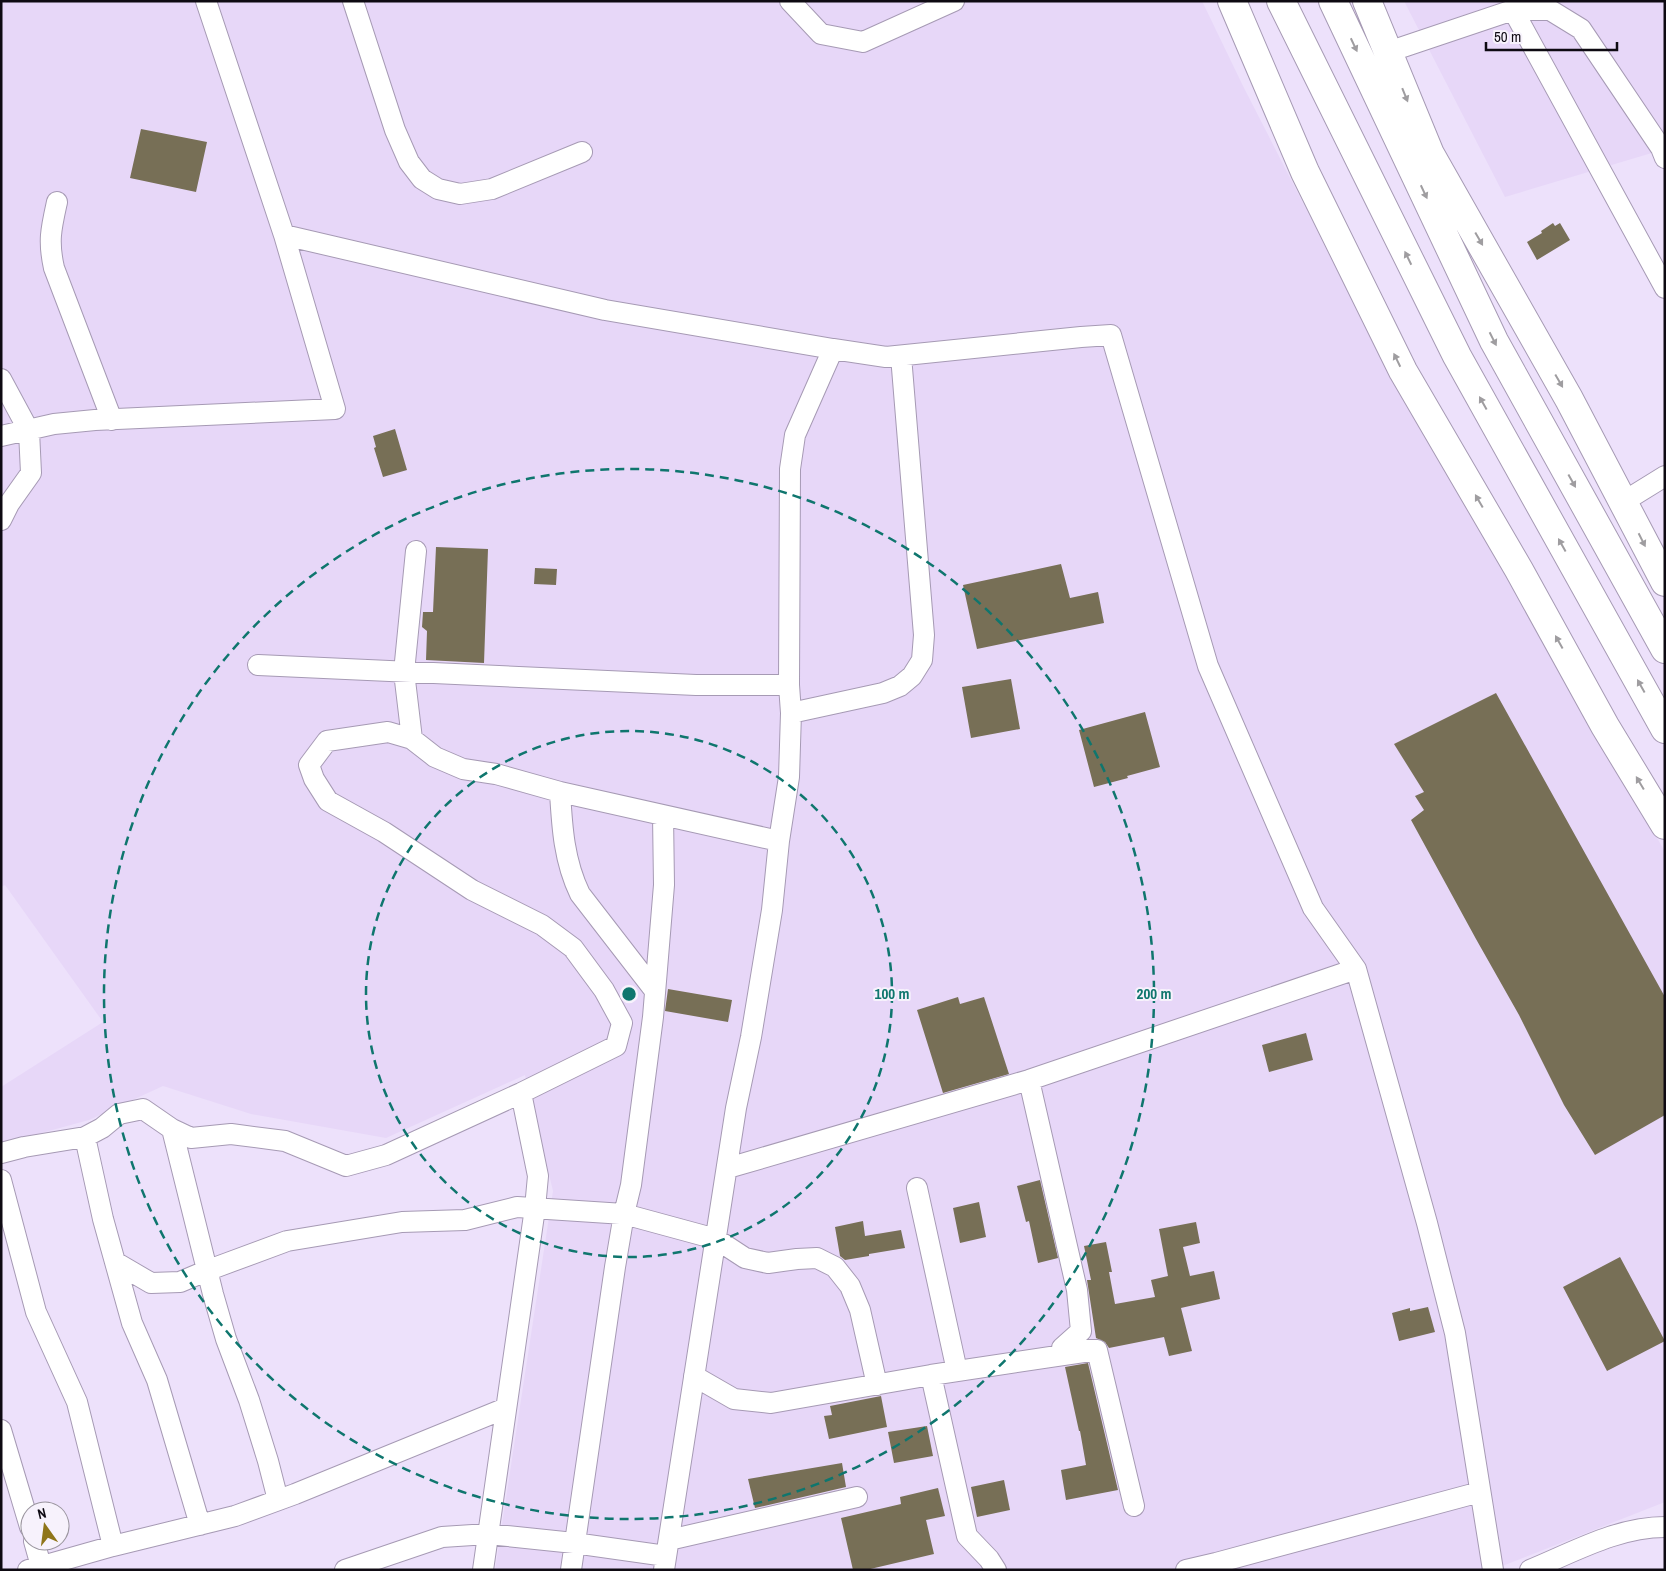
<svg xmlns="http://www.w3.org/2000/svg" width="1666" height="1571" viewBox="0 0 1666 1571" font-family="'Archivo Narrow',sans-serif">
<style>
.built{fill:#e7d7f8}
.building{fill:#776f56}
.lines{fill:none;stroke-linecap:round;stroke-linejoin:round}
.minor-casing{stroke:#a69ab4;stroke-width:22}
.highway-casing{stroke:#a69ab4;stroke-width:30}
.minor{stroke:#fff;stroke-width:20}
.highway{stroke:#fff;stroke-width:28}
.oneway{fill:#9f9da0}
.ring{fill:none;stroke:#0f766e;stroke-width:2.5;stroke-dasharray:9 6}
.centre{fill:#0f766e;stroke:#f7f2fc;stroke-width:2.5}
.ring-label{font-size:15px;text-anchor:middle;font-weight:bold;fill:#0f766e;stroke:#f7f2fc;stroke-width:4;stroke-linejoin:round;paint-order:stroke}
</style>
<rect width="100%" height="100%" fill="#ede1fb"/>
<!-- built -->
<path class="built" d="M1,1H1202L1243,86L1327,250L1665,852V1502L1492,1570H495L553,1191L525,1075L386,1138L251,1114L163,1086L89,1120L1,1144V1087L103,1022L5,885L1,887Z
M1404,1H1665V149L1505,197Z"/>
<!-- building -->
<path class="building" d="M141,129L207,142L196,192L130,178Z
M1553,223L1555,226L1560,223L1570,240L1537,260L1527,242L1542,233L1541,231Z
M395,429L407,470L383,477L374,448L376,447L373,436Z
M436,547L488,549L484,663L426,660L427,631L422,627L423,612H433Z
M1061,564L1070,598L1098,592L1104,623L977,649L963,585Z
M535,568L557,569L556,585L534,584Z
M1011,679L1020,729L971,738L962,687Z
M1496,693L1665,997V1115L1595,1155L1564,1105L1519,1015L1476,939L1411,820L1424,810L1415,796L1424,792L1394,744Z
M1145,712L1160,767L1127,776L1128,778L1094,787L1079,730Z
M668,989L732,1000L728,1022L665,1011Z
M958,997L960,1004L984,997L1009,1074L943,1093L917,1010Z
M1306,1033L1313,1060L1269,1072L1262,1045Z
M1040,1180L1058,1258L1038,1263L1029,1221L1026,1222L1017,1186Z
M979,1202L986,1237L960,1243L953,1208Z
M863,1221L865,1236L901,1230L905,1248L869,1254V1256L845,1260L840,1256L835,1227Z
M1196,1222L1200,1243L1183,1247L1190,1276L1214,1271L1220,1299L1181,1308L1192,1351L1169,1356L1164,1337L1109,1348L1105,1342L1096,1338L1087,1280H1091L1084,1246L1106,1242L1112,1272H1109L1115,1304L1155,1297L1151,1280L1168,1276L1159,1229Z
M1620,1257L1665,1341L1607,1371L1563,1287Z
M1428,1307L1435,1332L1399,1341L1392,1313L1410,1308V1311Z
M1088,1363L1118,1490L1066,1500L1061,1470L1086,1465L1080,1431H1079L1065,1367Z
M881,1396L887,1427L829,1439L824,1416L832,1415L830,1406Z
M927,1426L933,1456L894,1463L888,1432Z
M842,1463L846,1487L755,1508L748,1479Z
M1004,1480L1010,1510L977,1517L971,1487Z
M938,1488L945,1516L926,1520L934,1554L866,1570H853L841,1518L901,1504L900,1497Z"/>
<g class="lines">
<defs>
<path id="minor" d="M206,1L284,235L605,310L833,349L795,435L790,469L789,685L791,713L789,777L779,841L772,910L751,1037L736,1108L664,1570
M353,1L395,130L409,162L422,179L438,189L460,194L492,189L582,152
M790,1L821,34L863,42L954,1
M1513,10L1665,288
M1388,52L1513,10H1550L1581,29L1661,148L1665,158
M57,202C51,229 48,241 54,268L112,420
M833,349L886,357L1081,337L1111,335L1208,666L1313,908L1356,969L1427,1223L1455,1333L1493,1570
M1,379L29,431L31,473L9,504L1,520
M1,436L54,424L95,420L335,409L284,235
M1623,502L1665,476
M258,665L696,685H789
M791,713L883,693L900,686L912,676L922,660L924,635L901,356
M412,739L404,672L416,551
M560,792C562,827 564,861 580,894L655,991
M172,1129L213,1294L226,1339L249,1400L268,1461L278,1500
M85,1137L103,1219L132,1323L157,1380L200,1525
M1,1153L24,1147L85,1137L102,1128L119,1114L143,1109L172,1129L191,1138L231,1134L285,1141L346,1166L386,1155L521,1093L616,1046L622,1023L604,990L573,948L542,925L472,890L384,832L328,801L314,779L309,765L327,741L388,732L412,739L435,757L463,769L496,774L560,792L779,841
M728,1168L1029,1080L1356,969
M1,1180L36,1312L77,1402L113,1546
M917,1188L957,1371
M115,1262L151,1283L180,1282L206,1271L287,1241L402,1222L465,1220L517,1207L624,1214L716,1239L745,1258L768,1263L797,1259L817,1258L835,1267L850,1286L860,1310L877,1385
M1097,1350L1134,1506
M931,1375L967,1536L989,1559L996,1570
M694,1376L734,1399L771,1403L931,1375L1097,1350L1062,1348L1081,1331L1077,1290L1029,1080
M1,1430L30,1527
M669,1540L857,1497
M34,1541L41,1566
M28,1570L113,1546L235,1516L295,1494L506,1408
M345,1570L442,1537L488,1534L574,1543L666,1556
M483,1570L535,1208L538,1176L521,1093
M571,1570L615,1267L624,1214L631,1185L653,1017L664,885L663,815
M1186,1570L1216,1563L1480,1492
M1530,1570C1574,1552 1617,1527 1665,1527"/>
<path id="highway" d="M1232,1L1305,172L1403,371L1519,570L1605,726L1665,825
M1281,1L1457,356L1665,729
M1333,1L1494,341L1665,649
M1367,1L1430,154L1569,399L1665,582"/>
</defs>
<!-- minor casing -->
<use href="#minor" class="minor-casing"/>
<!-- highway casing -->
<use href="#highway" class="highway-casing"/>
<!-- minor -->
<use href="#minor" class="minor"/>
<!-- highway -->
<use href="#highway" class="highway"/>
</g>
<!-- one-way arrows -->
<defs><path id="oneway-solid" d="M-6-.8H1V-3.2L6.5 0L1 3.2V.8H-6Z" transform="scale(1.25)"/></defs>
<g class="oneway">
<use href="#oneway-solid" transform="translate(1354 45) rotate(65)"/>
<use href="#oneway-solid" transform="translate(1405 95) rotate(68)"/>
<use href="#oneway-solid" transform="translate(1424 192) rotate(65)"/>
<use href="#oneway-solid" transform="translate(1479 239) rotate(60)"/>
<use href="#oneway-solid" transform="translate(1408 258) rotate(-116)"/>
<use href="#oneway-solid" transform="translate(1493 339) rotate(63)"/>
<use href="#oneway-solid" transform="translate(1397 360) rotate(-116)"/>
<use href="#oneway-solid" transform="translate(1559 381) rotate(60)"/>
<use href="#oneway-solid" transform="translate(1483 403) rotate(-119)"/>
<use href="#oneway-solid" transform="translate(1572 481) rotate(61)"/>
<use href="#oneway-solid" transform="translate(1479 501) rotate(-120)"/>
<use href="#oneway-solid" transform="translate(1642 540) rotate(63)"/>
<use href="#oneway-solid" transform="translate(1562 545) rotate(-119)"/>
<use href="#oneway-solid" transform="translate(1559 642) rotate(-119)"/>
<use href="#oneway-solid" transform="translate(1641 686) rotate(-119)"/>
<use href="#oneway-solid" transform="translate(1640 783) rotate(-121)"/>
</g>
<!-- distance rings -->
<g class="ring">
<circle cx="629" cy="994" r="263"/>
<circle cx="629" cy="994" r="525"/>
</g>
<circle cx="629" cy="994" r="8" class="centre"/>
<g class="ring-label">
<text x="892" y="999">100 m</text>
<text x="1154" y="999">200 m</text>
</g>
<!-- border -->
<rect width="1666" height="1571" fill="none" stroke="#0e0a12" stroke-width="5"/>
<!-- north arrow -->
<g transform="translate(45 1526) rotate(346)"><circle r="24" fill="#f7f2fc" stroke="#9a959e"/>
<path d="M0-4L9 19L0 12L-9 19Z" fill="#8f751a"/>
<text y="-8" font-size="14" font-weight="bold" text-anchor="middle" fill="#0e0a12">N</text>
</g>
<!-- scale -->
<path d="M1486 42v8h131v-8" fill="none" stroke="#0e0a12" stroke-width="2.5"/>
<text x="1494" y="42" font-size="15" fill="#0e0a12" stroke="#f7f2fc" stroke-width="4" paint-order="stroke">50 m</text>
</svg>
